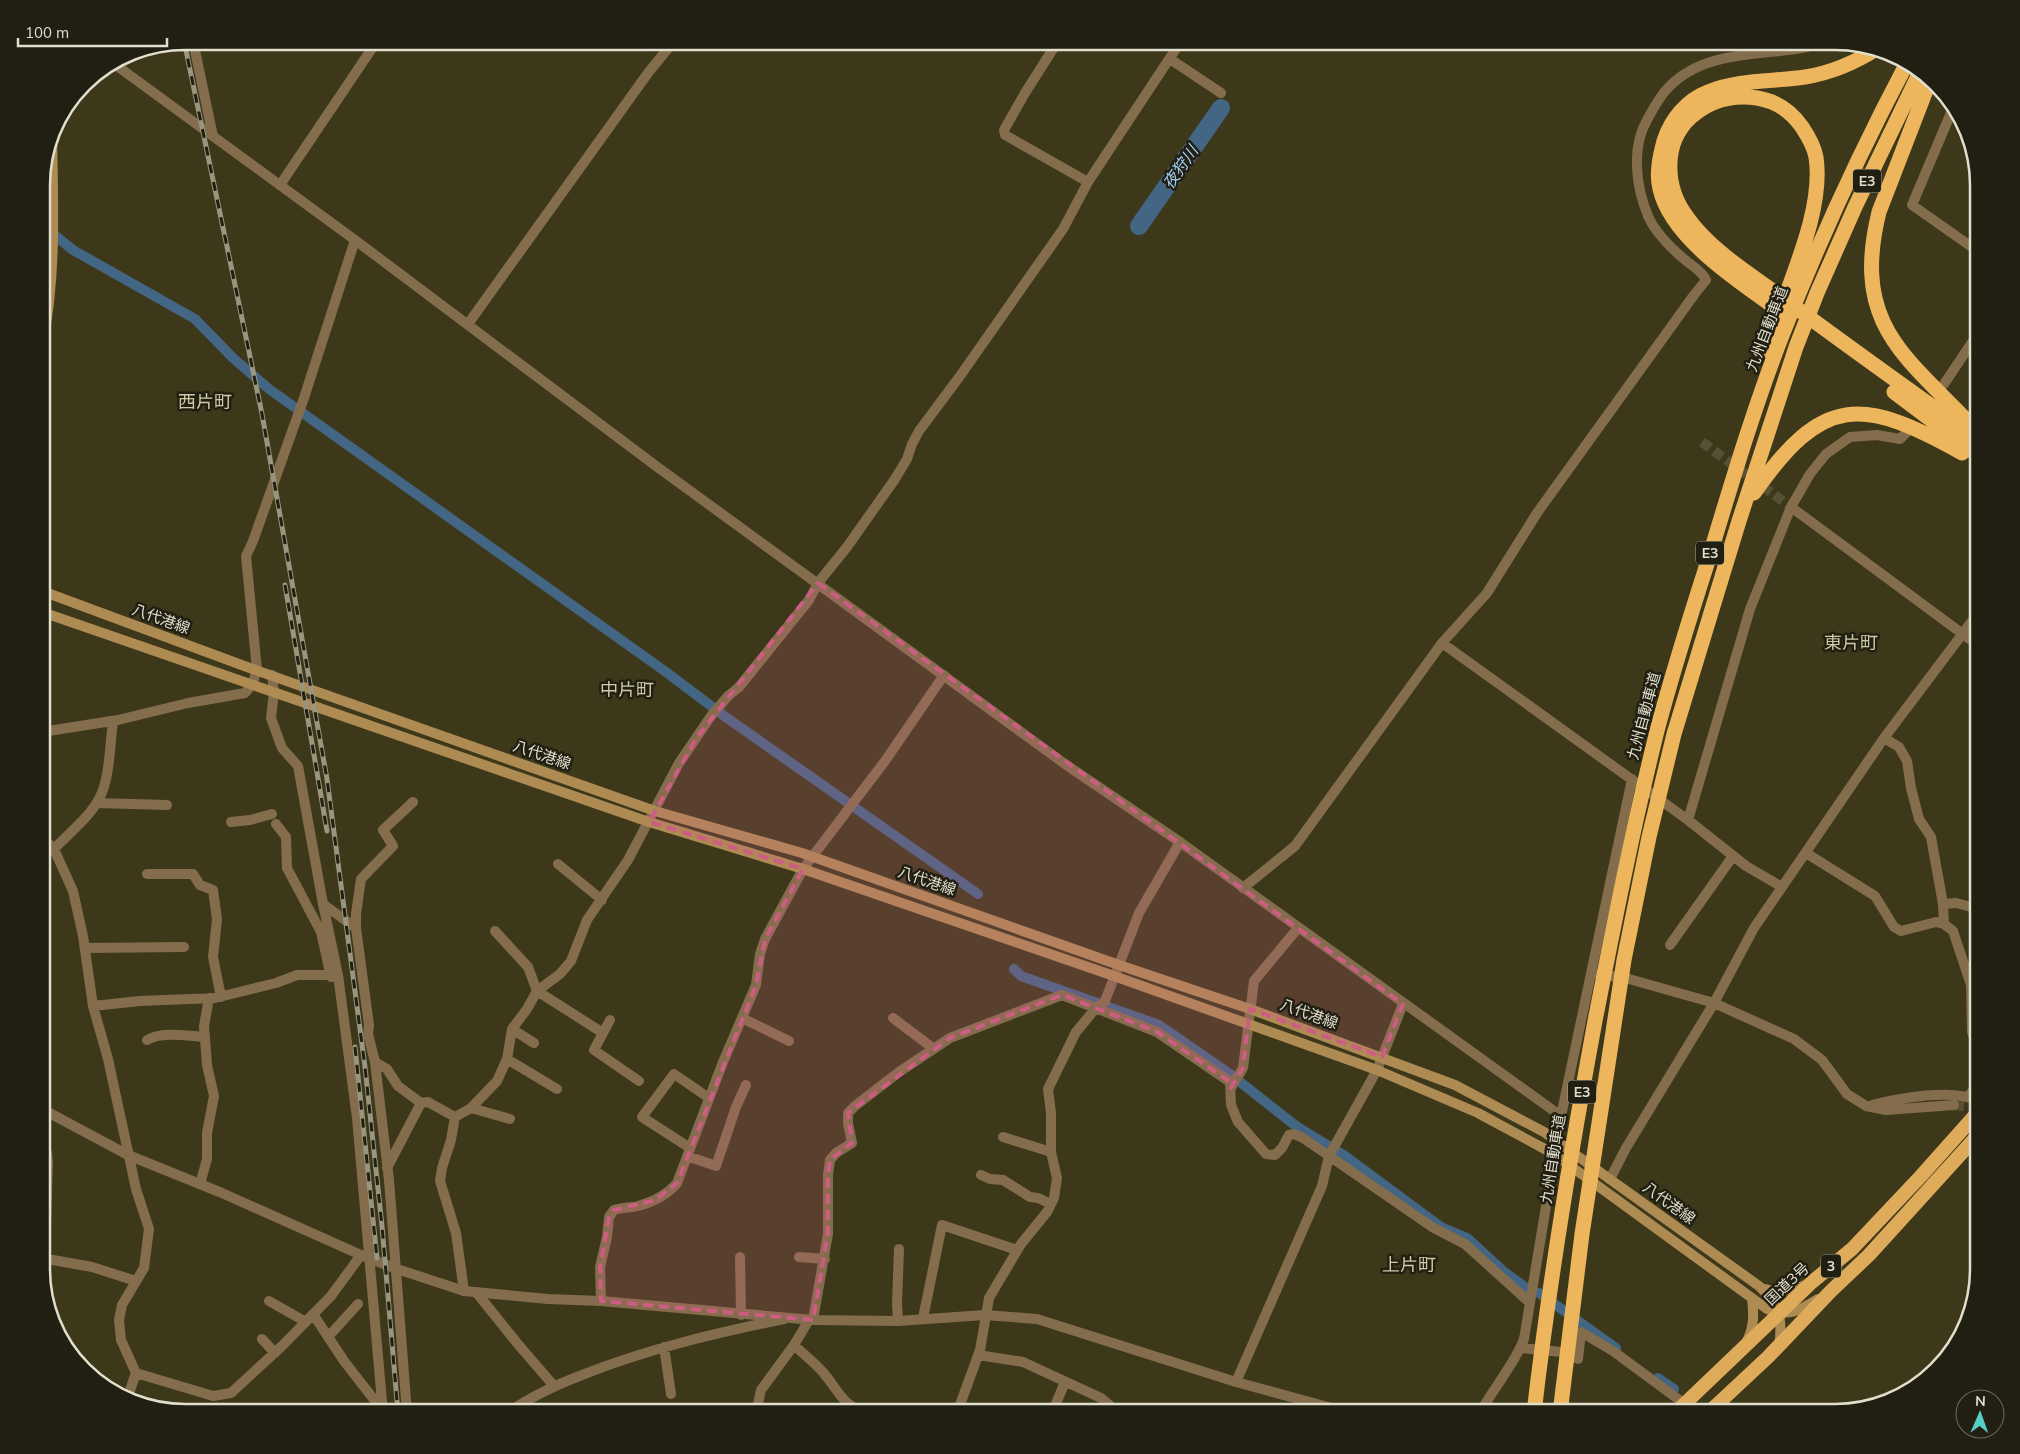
<svg xmlns="http://www.w3.org/2000/svg" width="2020" height="1454" viewBox="0 0 2020 1454" font-family="Mulish,'Noto Sans JP',sans-serif">
<style>
.lines{fill:none;stroke-linecap:round;stroke-linejoin:round}
.canal{stroke:#446685;stroke-width:10}
.river{stroke:#446685;stroke-width:18}
.minor-tunnel{stroke:#565135;stroke-width:10;stroke-dasharray:10 5;stroke-linecap:butt}
.minor{stroke:#846d4c;stroke-width:10}
.tertiary{stroke:#846d4c;stroke-width:10}
.secondary{stroke:#af8b54;stroke-width:10}
.trunk{stroke:#deab5a;stroke-width:14}
.motorway{stroke:#edb55c;stroke-width:15}
.rail-casing{stroke:#99957e;stroke-width:5}
.rail{stroke:#211f12;stroke-width:3;stroke-dasharray:9;stroke-linecap:butt}
.marked{fill:#cd5d83;fill-opacity:0.2;stroke:#cd5d83;stroke-width:4;stroke-dasharray:10 6;stroke-linejoin:round}
.labels{text-anchor:middle;stroke-width:5;stroke-linejoin:round;paint-order:stroke}
.shield{fill:#211f12;stroke:#a7a595;stroke-width:1}
.shield-label{font-size:14px;font-weight:bold;fill:#e1decd}
.street-label{font-size:15px;fill:#e1decd;stroke:#211f12}
.water-label{font-size:16px;font-style:italic;fill:#a5d1fc;stroke:#211f12}
.quarter-label{font-size:18px;fill:#cec8a5;stroke:#211f12}
.rim{fill:none;stroke:#e1decd;stroke-width:2.5}
</style>
<rect width="100%" height="100%" fill="#3d381a"/>
<g class="lines">
<!-- canal -->
<path class="canal" d="M42,225L73,250L195,319L233,358L269,389L666,672L727,718L978,894
M1014,969L1021,976L1159,1025L1230,1074L1296,1126L1345,1156L1441,1227L1467,1238L1503,1271L1526,1288
M1539,1293L1616,1348
M1658,1378L1674,1389"/>
<!-- river -->
<path class="river" d="M1139,226L1221,108"/>
<!-- minor-tunnel -->
<path class="minor-tunnel" d="M1702,442L1791,507
M1954,1105L1979,1108"/>
<!-- minor -->
<path class="minor" d="M193,41L213,136
M1058,41L1025,93L1004,130L1005,135L1088,182
M1170,59L1221,93
M1953,108L1912,205L1979,252
M280,185L377,41
M468,324L648,73L674,41
M1944,384L1979,332
M1791,507L1979,646
M1442,643L1688,820L1746,866L1782,887
M272,675L274,692L271,718L282,748L298,766L323,904L356,928L369,1025L368,1034L375,1062L389,1180L407,1413
M42,732L118,720L188,703L245,693L252,685L257,670L246,556L253,541L304,398L355,240
M1884,738L1899,747L1907,761L1911,788L1919,819L1931,837L1943,904L1944,924
M97,803L167,805
M1688,820L1750,609L1791,507L1810,474L1826,454L1850,437L1877,435L1900,439L1907,432
M231,822L250,820L272,814
M276,824L286,837L287,868L321,932L331,977
M42,838L54,849L73,891L83,936L93,1006L108,1059L136,1189L149,1229L144,1268L122,1305L119,1320L121,1340L136,1373L127,1399
M54,849C69,833 90,817 100,797C110,777 110,743 113,721
M1806,853L1875,896L1894,927L1901,931L1936,922L1944,924L1953,931L1971,985L1972,1032L1979,1053
M558,864L602,900
M147,874H193L200,885L213,890L217,919L213,957L221,997
M1243,888L1295,846L1442,643L1487,593L1537,513L1694,295L1706,280C1702,271 1692,266 1684,259C1671,248 1655,232 1648,216C1636,187 1631,148 1647,120C1653,109 1659,97 1668,88C1700,53 1753,55 1796,49C1806,48 1816,44 1825,41
M323,904L338,975L357,1118L383,1413
M1943,904L1956,903L1979,909
M356,928V914L361,879L393,846L383,830L413,802
M495,931L528,967L537,991L603,1033L610,1020
M1670,945L1733,856
M85,948L184,947
M1598,974L1629,979L1714,1003L1794,1039L1822,1060L1847,1094L1866,1106L1886,1110L1954,1105
M93,1006L140,1001L215,998L276,983L297,975H338
M742,1018L789,1041
M893,1018L934,1049
M512,1029L534,1043
M603,1033L594,1050L639,1081
M147,1040C163,1031 187,1036 205,1037
M507,1059L557,1089
M375,1062L387,1069L398,1086L421,1103L428,1102L455,1117L471,1108L497,1081L507,1059L512,1029L527,1009L537,991L560,974L571,961L587,920L628,860L679,763L711,716L728,696L739,687L809,600L818,583L847,547L895,479L907,459L912,444L919,431L960,376L1063,229L1088,182L1181,41
M1231,1088L1243,1068L1254,981L1298,928
M1969,1096L1979,1081
M1872,1105C1900,1098 1953,1088 1979,1101
M471,1108L510,1119
M455,1117L451,1140L442,1168L440,1181L456,1233L464,1291
M1003,1137L1051,1152
M42,1146L47,1153L48,1162L45,1259
M690,1148L642,1117L674,1074L709,1098
M687,1156L716,1166L736,1107L746,1085
M387,1168L421,1103
M981,1175L990,1179L1003,1180L1030,1197L1038,1198L1051,1204
M1610,1179L1626,1148L1714,1003L1754,928L1884,738L1979,612
M200,1184L207,1159V1133L214,1096L207,1065L204,1026L209,998
M740,1257L741,1315
M799,1257L825,1259
M42,1258L92,1267L136,1281
M476,1292L517,1343L554,1386
M269,1301L306,1322
M601,1301L600,1267L607,1237L609,1217L614,1210C622,1207 630,1208 638,1206C652,1202 668,1194 677,1183L723,1062L756,985L760,954L765,939L803,869L885,761L944,675
M313,1314L344,1361L379,1406L375,1413
M923,1318L942,1225L1017,1250
M813,1320L828,1234V1175L830,1160L836,1153L852,1143L848,1123V1113L855,1106L899,1072L950,1038L1062,995L1157,1032L1230,1082L1231,1105L1238,1122L1266,1154L1275,1155L1282,1148L1289,1135L1294,1134L1303,1138L1432,1227L1465,1244L1530,1303
M898,1321L897,1304L899,1249
M328,1337L358,1304
M262,1339L275,1353
M794,1345C804,1355 817,1364 826,1376C839,1392 843,1405 865,1413
M664,1347L671,1394
M1521,1348L1561,1352L1578,1359L1581,1332L1613,1351L1697,1413
M978,1355L1023,1362L1101,1398L1119,1413
M136,1373L213,1396L231,1393L282,1346L331,1296L361,1255
M1236,1382L1322,1186L1329,1156L1377,1070L1403,1004
M508,1413C531,1396 556,1385 582,1375C647,1349 716,1333 784,1319
M756,1413L761,1390L794,1345L809,1320
M957,1413L980,1350L989,1298L1021,1244L1047,1212L1054,1198L1057,1178L1051,1152V1113L1048,1089L1076,1032L1096,1008L1105,1001L1139,913L1180,842
M1052,1413L1065,1382
M1480,1413C1492,1390 1516,1362 1524,1339L1561,1116L1632,779"/>
<!-- tertiary -->
<path class="tertiary" d="M113,63L355,240L656,466L1065,764L1180,842L1561,1116
M42,1109L128,1155L222,1193L361,1255L397,1269L464,1291L548,1299L601,1301L813,1320L898,1321L985,1315L1037,1319L1236,1382L1350,1413"/>
<!-- secondary -->
<path class="secondary" d="M42,348C57,273 53,205 52,130
M42,591L247,667L655,811L802,853L1119,965L1250,1009L1455,1085L1544,1132L1759,1286C1780,1305 1783,1319 1779,1346
M42,612L649,822L803,869L1114,976L1377,1070L1478,1113L1554,1154L1767,1309C1789,1317 1799,1311 1818,1299
M1765,1289C1779,1294 1794,1290 1808,1284
M1747,1341C1754,1327 1754,1314 1752,1299"/>
<!-- trunk -->
<path class="trunk" d="M1675,1413L1812,1282L1852,1249L1921,1176L1979,1111
M1708,1413L1768,1357L1831,1291L1869,1255L1979,1134"/>
<!-- motorway -->
<path class="motorway" d="M1930,80L1879,212C1851,326 1906,356 1976,430
M1786,315C1746,286 1671,240 1660,189C1656,173 1660,156 1664,141C1671,119 1687,100 1708,92C1740,79 1772,82 1805,77C1831,73 1856,62 1878,48
M1767,352C1782,294 1825,216 1816,157C1814,146 1808,136 1802,127C1791,111 1776,101 1757,98C1731,94 1710,100 1691,117C1662,143 1665,188 1687,217C1712,252 1753,276 1787,301C1850,348 1915,394 1979,440
M1894,392L1979,456
M1754,493C1823,394 1862,397 1962,453
M1534,1413C1549,1282 1571,1151 1595,1021C1614,924 1633,827 1657,731C1672,674 1690,617 1708,561C1731,485 1754,407 1783,333C1819,241 1861,150 1907,63
M1560,1413L1582,1234L1624,960L1649,837L1674,734L1739,521L1796,347L1817,293L1855,207L1921,70"/>
<defs>
<path id="rail" d="M184,41L262,414L327,779L365,1067L382,1226L398,1413
M285,585L327,831
M355,1047L377,1258"/>
</defs>
<!-- rail casing -->
<use href="#rail" class="rail-casing"/>
<!-- rail -->
<use href="#rail" class="rail"/>
</g>
<!-- marked area -->
<path class="marked" d="M818,583L1403,1004L1382,1057L1250,1009L1243,1068L1231,1088L1230,1082L1157,1032L1062,995L950,1038L848,1113L852,1143L830,1160L828,1175V1234L813,1320L601,1301L600,1267L609,1217L614,1210L655,1200L677,1183L756,985L765,939L803,869L649,822L697,737Z"/>
<g class="labels">
<!-- shield labels -->
<g class="shield">
<rect x="1853" y="169.5" width="28" height="23" rx="4"/>
<rect x="1696" y="541.5" width="28" height="23" rx="4"/>
<rect x="1568" y="1080.5" width="28" height="23" rx="4"/>
<rect x="1821" y="1254.5" width="20" height="23" rx="4"/>
</g>
<g class="shield-label">
<text x="1867" y="186">E3</text>
<text x="1710" y="558">E3</text>
<text x="1582" y="1097">E3</text>
<text x="1831" y="1271">3</text>
</g>
<!-- street labels -->
<g class="street-label">
<text transform="translate(1767 329) rotate(-69)" y="5">九州自動車道</text>
<text transform="translate(161 619) rotate(20)" y="5">八代港線</text>
<text transform="translate(1644 716) rotate(-75)" y="5">九州自動車道</text>
<text transform="translate(542 755) rotate(19)" y="5">八代港線</text>
<text transform="translate(927 881) rotate(19)" y="5">八代港線</text>
<text transform="translate(1309 1014) rotate(20)" y="5">八代港線</text>
<text transform="translate(1553 1159) rotate(-81)" y="5">九州自動車道</text>
<text transform="translate(1669 1203) rotate(36)" y="5">八代港線</text>
<text transform="translate(1787 1284) rotate(-43)" y="5">国道3号</text>
</g>
<!-- water labels -->
<g class="water-label">
<text transform="translate(1180 167) rotate(-55)" y="6">夜狩川</text>
</g>
<!-- quarter labels -->
<g class="quarter-label">
<text x="205" y="408">西片町</text>
<text x="1851" y="649">東片町</text>
<text x="627" y="696">中片町</text>
<text x="1409" y="1271">上片町</text>
</g>
</g>
<!-- crop -->
<path d="M0 0H2020V1454H0ZM185 50H1835A135 135 0 0 1 1970 185V1269A135 135 0 0 1 1835 1404H185A135 135 0 0 1 50 1269V185A135 135 0 0 1 185 50Z" fill="#211f12" fill-rule="evenodd"/>
<path class="rim" d="M185 50H1835A135 135 0 0 1 1970 185V1269A135 135 0 0 1 1835 1404H185A135 135 0 0 1 50 1269V185A135 135 0 0 1 185 50Z"/>
<!-- north arrow -->
<g transform="translate(1980 1414) rotate(2)"><circle r="24" fill="#211f12" stroke="#6e6b5d"/>
<path d="M0-4L9 19L0 12L-9 19Z" fill="#56cec3"/>
<text y="-8" font-size="14" font-weight="bold" text-anchor="middle" fill="#e1decd">N</text>
</g>
<!-- scale -->
<path d="M18 38v8h149v-8" fill="none" stroke="#e1decd" stroke-width="2.5"/>
<text x="25" y="38" font-size="15" fill="#e1decd" stroke="#211f12" stroke-width="4" paint-order="stroke">100 m</text>
</svg>
